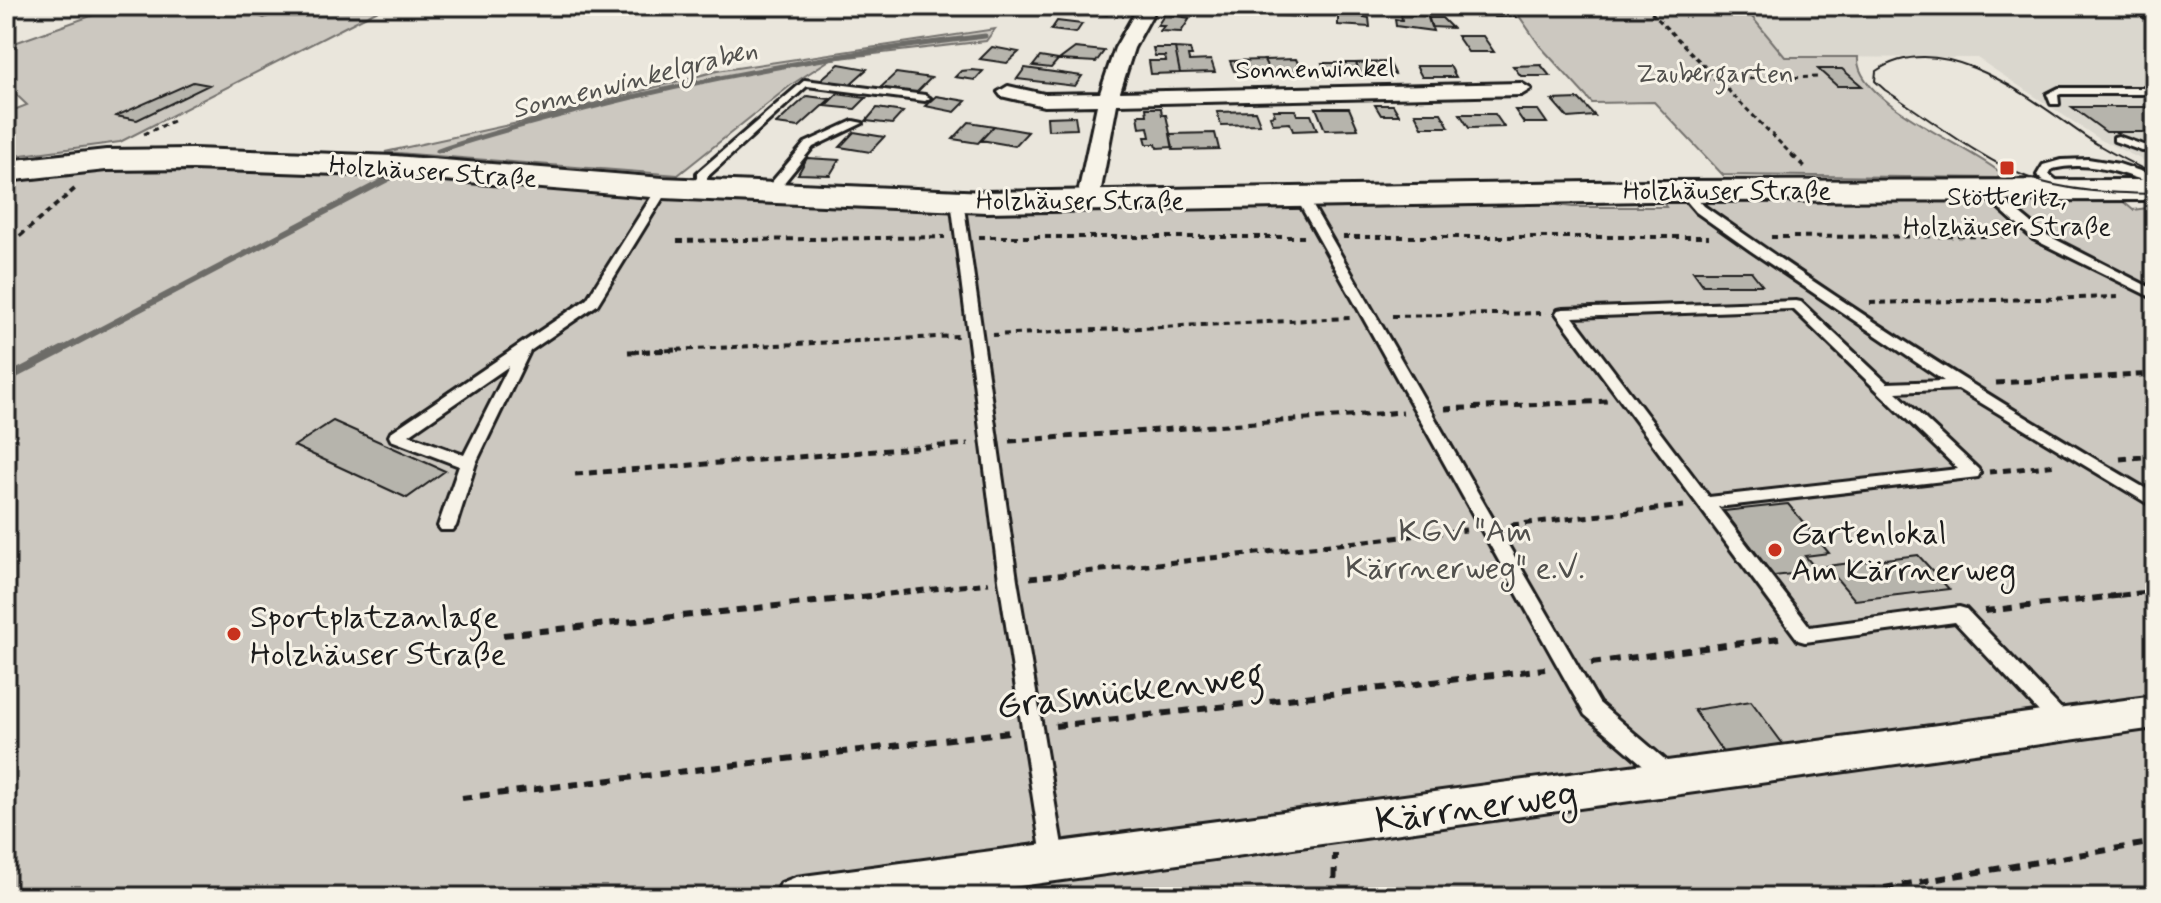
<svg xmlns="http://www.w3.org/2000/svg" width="2161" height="903" viewBox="0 0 2161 903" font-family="Mynerve,sans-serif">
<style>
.built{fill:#dad7ce}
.green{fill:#ccc8c0;stroke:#74726e;stroke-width:2}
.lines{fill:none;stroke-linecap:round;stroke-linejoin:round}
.stream-far2{stroke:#6d6c68;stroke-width:5}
.stream-far1{stroke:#6d6c68;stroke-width:6}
.stream{stroke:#6d6c68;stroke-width:8}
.building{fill:#b6b4ac;stroke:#1c1c1c;stroke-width:2}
.lane-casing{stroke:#1c1c1c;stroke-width:6}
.street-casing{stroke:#1c1c1c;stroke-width:6}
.secondary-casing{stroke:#1c1c1c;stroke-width:6}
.path-far3{stroke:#1c1c1c;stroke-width:3;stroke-dasharray:5 4;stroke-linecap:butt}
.path-far2{stroke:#1c1c1c;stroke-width:4;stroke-dasharray:6 5;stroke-linecap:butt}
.path-far1{stroke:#1c1c1c;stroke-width:5;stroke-dasharray:8 6;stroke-linecap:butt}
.path{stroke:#1c1c1c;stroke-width:6;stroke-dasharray:10 8;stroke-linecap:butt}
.lane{fill:#f7f3e8;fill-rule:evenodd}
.street{fill:#f7f3e8;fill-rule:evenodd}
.secondary{fill:#f7f3e8;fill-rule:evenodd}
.tram{stroke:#1c1c1c;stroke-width:2}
.poi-dot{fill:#c8321e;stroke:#f7f3e8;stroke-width:3}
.labels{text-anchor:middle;stroke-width:6;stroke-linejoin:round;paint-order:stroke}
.far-street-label{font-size:26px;fill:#1c1c1c;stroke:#f7f3e8}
.far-park-label{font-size:26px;fill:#51504d;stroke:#f7f3e8}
.far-poi-label{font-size:26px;fill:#1c1c1c;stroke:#f7f3e8}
.far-water-label{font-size:28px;font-style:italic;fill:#52514e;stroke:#f7f3e8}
.park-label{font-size:32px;fill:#51504d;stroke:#f7f3e8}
.poi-label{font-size:32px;fill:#1c1c1c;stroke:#f7f3e8;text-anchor:start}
.near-street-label{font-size:38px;fill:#1c1c1c;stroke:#f7f3e8}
</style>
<rect width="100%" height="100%" fill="#eae6dc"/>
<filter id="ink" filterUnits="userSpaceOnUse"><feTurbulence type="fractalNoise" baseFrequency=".0125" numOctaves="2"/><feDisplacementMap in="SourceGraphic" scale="16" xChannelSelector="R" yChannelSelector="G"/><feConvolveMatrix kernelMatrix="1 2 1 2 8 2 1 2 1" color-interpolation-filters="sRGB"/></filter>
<g filter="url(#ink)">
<!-- built -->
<path class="built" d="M1743,6H2155V166L2101,140L1977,58L1785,57Z"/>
<!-- green -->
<path class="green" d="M119,6H233L264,18L295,6H386L120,142L6,157V113L27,105L6,85V46Z
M1512,6H1743L1785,57H1858C1854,102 1972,147 2002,174L1997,178L1723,175L1654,102L1592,103L1540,46Z
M995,29L986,41L831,59L791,85L678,175L385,152L527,121L717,71Z
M101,167L386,172L671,194L1502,198L1573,207H1666L1659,195L2120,199L2133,210L2155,207V897H6V176Z"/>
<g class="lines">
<!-- stream-far2 -->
<path class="stream-far2" d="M438,151C486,134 535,122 584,109C716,75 850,52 985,36"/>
<!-- stream-far1 -->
<path class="stream-far1" d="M58,352L395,175"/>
<!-- stream -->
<path class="stream" d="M6,379L62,350"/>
</g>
<!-- building -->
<path class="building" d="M1088,6H1115L1107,15L1082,12Z
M1195,6L1200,9L1196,15L1180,13L1183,9L1169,7Z
M1207,6H1236L1233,16L1204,13Z
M1488,6H1509L1516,17H1495Z
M1270,8L1304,10L1305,17L1270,15Z
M1338,11L1369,18L1370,27L1338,25Z
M1165,14L1190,18L1181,32L1160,31L1164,26H1157Z
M1401,14L1428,16L1433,31L1396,26L1395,19L1402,20Z
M1428,18H1442L1452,28L1431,27Z
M1057,21L1082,24L1076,33L1051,30Z
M1457,36H1483L1494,52H1468Z
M992,47L1019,52L1007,63L980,59Z
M1075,48L1104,51L1096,62L1059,60Z
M1153,48H1175L1180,73L1151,74L1149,61H1166L1165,56H1155Z
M1175,48L1190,49L1192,56H1188L1189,61L1211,60L1215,72L1180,73Z
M1040,57L1058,60L1051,68L1033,66Z
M1296,59L1301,70H1269L1264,60Z
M1264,60L1269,70L1234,71L1230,61Z
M1389,62L1395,74H1361L1356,63Z
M1322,63H1356L1361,74L1327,75Z
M839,64L867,69L848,86L819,81Z
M1541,65L1550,76H1521L1513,66Z
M1416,66H1450L1456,77H1422Z
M1025,68L1082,76L1075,86L1017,79Z
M1818,69H1842L1862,86H1837Z
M971,70L983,71L975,80L955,77L961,71Z
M896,73L931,78L914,95L879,89Z
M193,82L209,85L137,120L116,116Z
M837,94L866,98L855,109L825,106Z
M807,96L830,99L799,127L776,124Z
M936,96L966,101L955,112L925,106Z
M1579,99L1595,116L1568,118L1552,100Z
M1375,105H1393L1399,115H1381Z
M2072,107H2155V132H2106Z
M877,108L903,112L892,124L866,121Z
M1146,108H1161L1162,115H1166L1173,147L1157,148L1156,144H1147L1145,137H1150L1148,127L1140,128L1138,115H1147Z
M1316,108H1349L1358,129L1325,130Z
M1273,110H1295L1297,115H1311L1317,130L1293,131L1290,123L1273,124L1270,116L1275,115Z
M1515,110H1538L1547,123H1524Z
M1255,111L1260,124L1221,125L1217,112Z
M1415,113H1441L1449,127H1422Z
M1460,114H1495L1504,127L1469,128Z
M1075,116L1077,129L1048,130L1047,117Z
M969,122L994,126L978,143L953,139Z
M994,126L1028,132L1015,146L981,140Z
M854,132L884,137L870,152L840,147Z
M1215,133L1219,149L1173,150L1170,134Z
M807,158L839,160L830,175L798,174Z
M1693,271H1751L1762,285H1703Z
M333,421L445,471L407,498L294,446Z
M1788,504L1829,553L1805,556L1818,571L1774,576L1724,511Z
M1918,555L1949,589L1855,600L1826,566Z
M1751,701L1783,744L1724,754L1694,710Z"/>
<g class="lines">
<defs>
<path id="lane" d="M2127,6H2139L2155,16V23Z
M805,80L925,95L930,98L925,101L807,86L707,177V182L696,192H688L686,189L697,178V173Z
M2059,88H2155V94H2061L2058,95L2059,104H2051L2047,94Z
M853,121L863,123L813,147L773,196H765V190L805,143Z
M2118,136L2143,145H2155V151H2142L2114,141V137Z
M2088,159L2119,164L2155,176V184C2120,173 2089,160 2052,169L2049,174L2068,190L2062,194L2037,175L2043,165L2061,160Z
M663,184L669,188L597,305L530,351L476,463L456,526L453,530H441L438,526L459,466L391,440L389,436L391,432L587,299L657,188ZM509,366L464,455L409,435Z
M1985,185L2043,233L2155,290V299L2033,239L1981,192L1979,189Z
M1684,187L1688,188L1704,206C1850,309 2001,405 2155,494V508L1958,389L1896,392L1978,469L1980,473L1978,477L1718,507L1810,627L1959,607L1966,609L2070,718L2073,724L2070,730L2063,732L2056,730L1955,622L1805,642L1798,640L1558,316L1556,313L1558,310L1563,309L1796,301L1801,302L1887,383L1944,381L1751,251L1696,212L1678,191ZM1793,309L1958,469L1709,497L1573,317Z
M1301,192L1307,196L1599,703L1676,769L1679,775L1676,781L1669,784L1662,781L1585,715L1295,196Z
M957,196L963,200L1017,580L1065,863L1062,870L1054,873L1046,870L1043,863L999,580L951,200Z"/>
<path id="street" d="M1139,6H1157L1134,48L1120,92L1521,83L1531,89L1521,95L1117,104L1101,189L1102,201L1099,206H1083L1079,189L1097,105L1044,106L1001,96L998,92L1008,86L1044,94L1100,93L1115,48Z
M2155,696V728L941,897H775L781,883L796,877Z"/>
<path id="secondary" d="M193,149L395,156L663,178L986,192L1651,181L2155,180V200L1651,201L986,212L663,198L395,176L193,169L106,170L6,181V161L106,150Z"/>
</defs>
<!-- lane casing -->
<use href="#lane" class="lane-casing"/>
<!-- street casing -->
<use href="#street" class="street-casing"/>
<!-- secondary casing -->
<use href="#secondary" class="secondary-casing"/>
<!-- path-far3 -->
<path class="path-far3" d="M1645,6L1794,157
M1650,81L1819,77
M144,134L173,121"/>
<!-- path-far2 -->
<path class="path-far2" d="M1792,155L1805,167
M20,236L77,187
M979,237H1305
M1343,237H1709
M1771,237L2009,236
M677,241L945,237
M1870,303L2120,297
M1392,316L1546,313
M992,335L1350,318
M633,352L958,336"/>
<!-- path-far1 -->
<path class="path-far1" d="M628,352L675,350
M1996,383L2155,374
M1445,409L1607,401
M1010,441L1403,412
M2120,459L2155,456
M1989,472L2058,465
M575,474L968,444
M1511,525L1684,506
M1030,578L1466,530
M861,597L989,583
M2107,597L2155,591"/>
<!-- path -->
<path class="path" d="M1985,611L2124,595
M503,635L880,595
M1591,663L1779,638
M1055,726L1545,669
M462,798L1009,732
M1334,897L1335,854
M1831,897L2155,842"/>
<!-- lane -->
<use href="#lane" class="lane"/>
<!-- street -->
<use href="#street" class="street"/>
<!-- secondary -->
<use href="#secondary" class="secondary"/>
<!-- tram -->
<path class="tram" d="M2155,174C2134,165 2115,155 2095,143C2039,106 1946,24 1876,71L1875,81L1885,90C1926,116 1983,161 2027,177C2068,192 2112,193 2155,194"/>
</g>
</g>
<!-- markers -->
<g class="poi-dot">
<rect x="1999" y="160" width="16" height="16" rx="4"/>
<circle cx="1775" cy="550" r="8"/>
<circle cx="234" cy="634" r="8"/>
</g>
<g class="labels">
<!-- far-street labels -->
<g class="far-street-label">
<text transform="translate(1315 68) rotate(-1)" y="9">Sonnenwinkel</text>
<text transform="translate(433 171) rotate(4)" y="9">Holzhäuser Straße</text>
<text x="1727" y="199">Holzhäuser Straße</text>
<text x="1080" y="209">Holzhäuser Straße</text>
</g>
<!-- far-park labels -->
<g class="far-park-label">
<text x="1715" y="82">Zaubergarten</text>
</g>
<!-- far-poi labels -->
<g class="far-poi-label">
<text x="2007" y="205">Stötteritz,<tspan x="2007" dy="30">Holzhäuser Straße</tspan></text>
</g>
<!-- far-water labels -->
<g class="far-water-label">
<text transform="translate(634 78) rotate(-14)" y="10">Sonnenwinkelgraben</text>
</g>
<!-- park labels -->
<g class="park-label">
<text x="1465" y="541">KGV "Am<tspan x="1465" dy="37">Kärrnerweg" e.V.</tspan></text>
</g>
<!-- poi labels -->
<g class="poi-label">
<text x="1791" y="543">Gartenlokal<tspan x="1791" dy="37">Am Kärrnerweg</tspan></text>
<text x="250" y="627">Sportplatzanlage<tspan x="250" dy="37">Holzhäuser Straße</tspan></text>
</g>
<!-- near-street labels -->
<g class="near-street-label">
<text transform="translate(1130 689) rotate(-7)" y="13">Grasmückenweg</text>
<text transform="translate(1476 806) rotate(-8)" y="13">Kärrnerweg</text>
</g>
</g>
<!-- margin -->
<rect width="2161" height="903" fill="none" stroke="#f7f3e8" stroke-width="32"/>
<rect x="16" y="16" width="2129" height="871" fill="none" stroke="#1c1c1c" stroke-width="3" filter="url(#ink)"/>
</svg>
